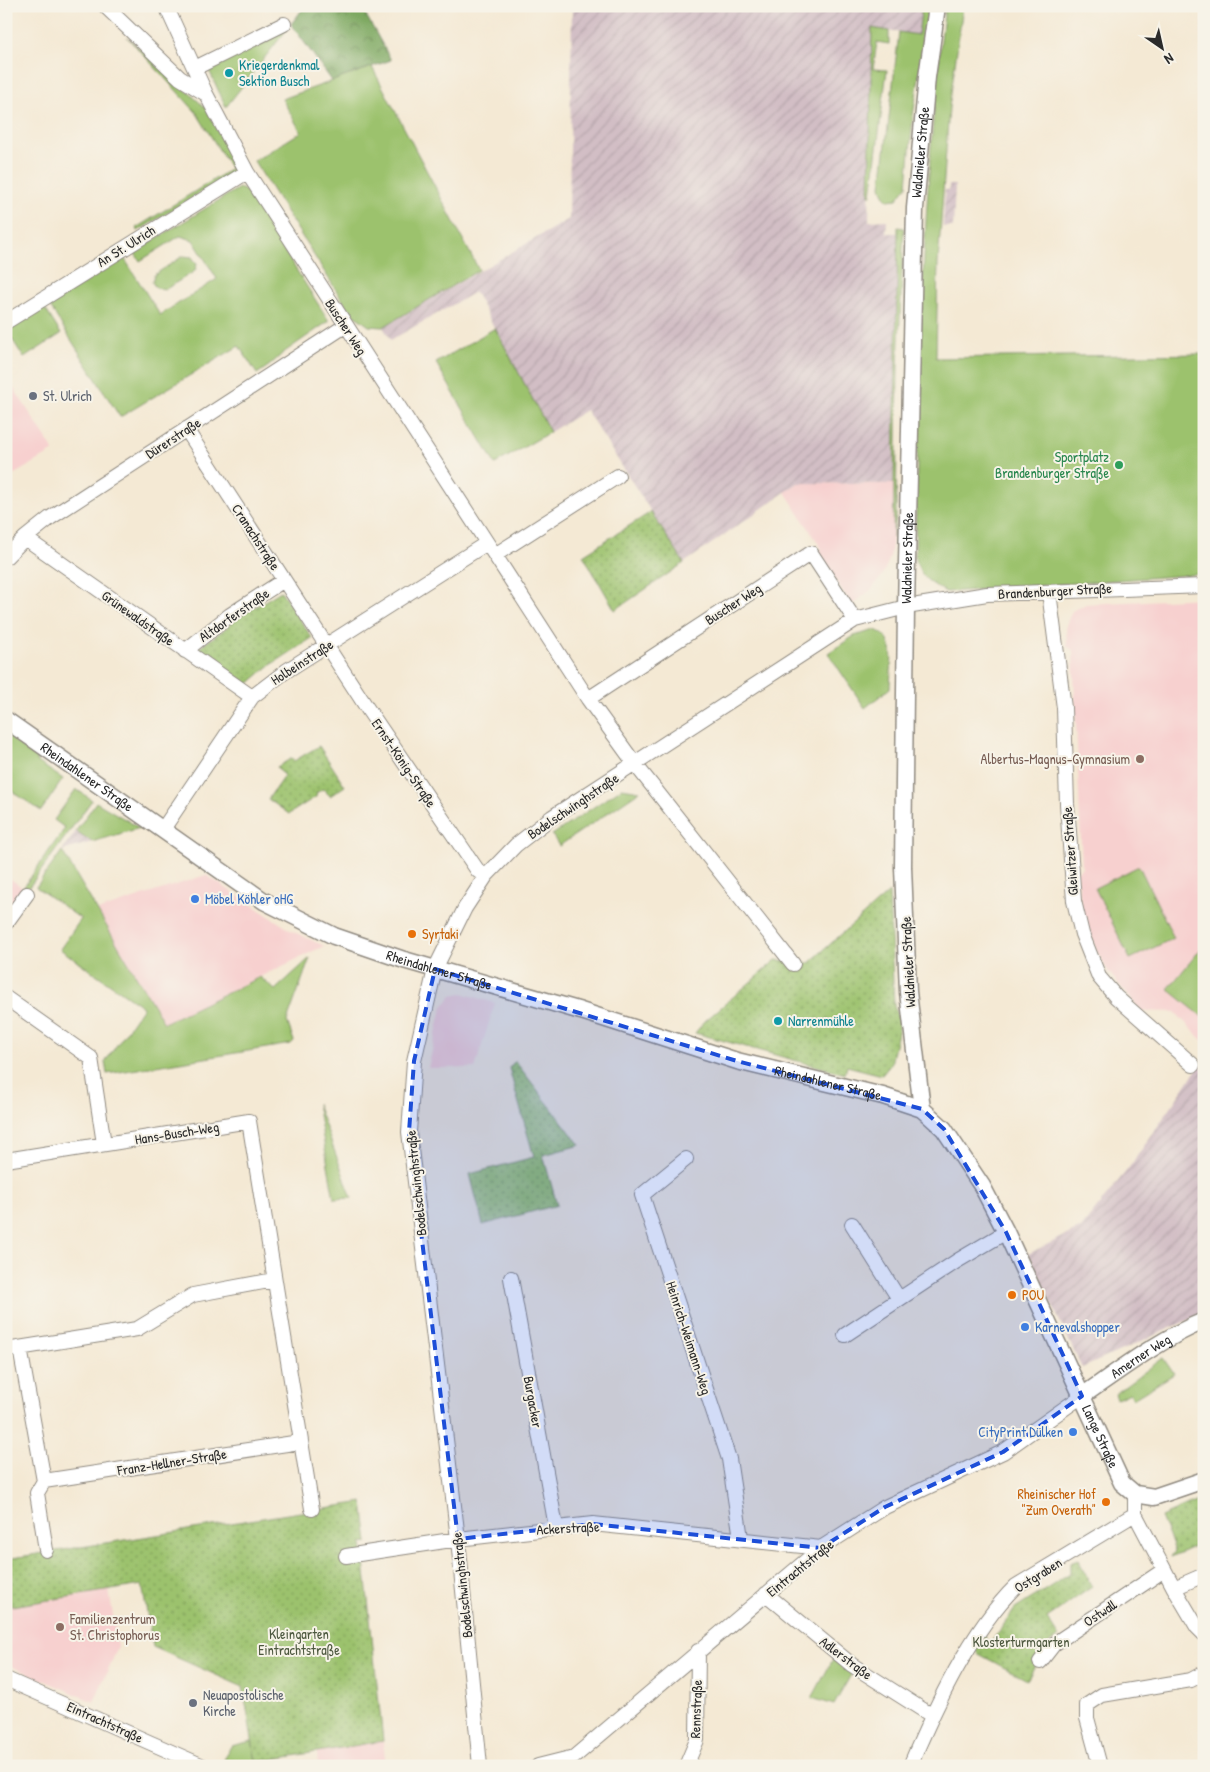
<svg xmlns="http://www.w3.org/2000/svg" width="1210" height="1772" viewBox="0 0 1210 1772" font-family="'Patrick Hand',sans-serif">
<style>
.built{fill:#f7d0cf}
.industrial{fill:url(#industrial-furrows)}
.grass{fill:#9cc26d;stroke:#64764c}
.forest{fill:url(#forest-crowns);stroke:#546a46}
.park{fill:url(#park-dots);stroke:#64764c}
.lines{fill:none;stroke-linecap:round;stroke-linejoin:round}
.minor-casing{stroke:#908a80;stroke-width:16}
.major-casing{stroke:#908a80;stroke-width:19}
.minor{stroke:#fff;stroke-width:14}
.major{stroke:#fff;stroke-width:16}
.marked{fill:#1d4ed8;fill-opacity:0.2;stroke:#1d4ed8;stroke-width:4;stroke-dasharray:10 6;stroke-linejoin:round}
.culture-dot{fill:#0f9aa8;stroke:#f7f3e8;stroke-width:2}
.worship-dot{fill:#6b7280;stroke:#f7f3e8;stroke-width:2}
.leisure-dot{fill:#2e9e5b;stroke:#f7f3e8;stroke-width:2}
.education-dot{fill:#8d6e63;stroke:#f7f3e8;stroke-width:2}
.shop-dot{fill:#3f7fe0;stroke:#f7f3e8;stroke-width:2}
.food-dot{fill:#e8710a;stroke:#f7f3e8;stroke-width:2}
.labels{text-anchor:middle;stroke-width:4;stroke-linejoin:round;paint-order:stroke}
.culture-label{font-size:14px;fill:#0d838f;stroke:#f7f3e8;text-anchor:start}
.street-label{font-size:14px;fill:#2b2b2b;stroke:#f7f3e8}
.worship-label{font-size:14px;fill:#5b616d;stroke:#f7f3e8;text-anchor:start}
.leisure-label{font-size:14px;fill:#27864d;stroke:#f7f3e8;text-anchor:end}
.education-label{font-size:14px;fill:#785e54;stroke:#f7f3e8;text-anchor:end}
.shop-label{font-size:14px;fill:#366cbe;stroke:#f7f3e8;text-anchor:start}
.food-label{font-size:14px;fill:#c56008;stroke:#f7f3e8;text-anchor:start}
.park-label{font-size:14px;fill:#4d583f;stroke:#f7f3e8}
</style>
<defs>
<pattern id="industrial-furrows" width="10" height="10" patternUnits="userSpaceOnUse" patternTransform="scale(1.25)"><rect width="10" height="10" fill="#d2bec5"/><path d="M-1 1l2-2M0 10L10 0M9 11l2-2" fill="none" stroke="#b4a3a9"/></pattern>
<pattern id="forest-crowns" width="20" height="18" patternUnits="userSpaceOnUse" patternTransform="scale(1.25)"><rect width="20" height="18" fill="#7da860"/><path d="M2 6a3 3 0 1 1 6 0M12 15a3 3 0 1 1 6 0" fill="none" stroke="#67894f"/></pattern>
<pattern id="park-dots" width="8" height="8" patternUnits="userSpaceOnUse" patternTransform="scale(1.25)"><rect width="8" height="8" fill="#9cc26d"/><path d="M2 2h.1M6 6h.1" fill="none" stroke="#7f9e5a" stroke-width="1.8" stroke-linecap="round"/></pattern>
</defs>
<rect width="100%" height="100%" fill="#f7f3e8"/>
<filter id="ink" filterUnits="userSpaceOnUse"><feTurbulence type="fractalNoise" baseFrequency=".02" numOctaves="2"/><feDisplacementMap in="SourceGraphic" scale="10" xChannelSelector="R" yChannelSelector="G"/><feConvolveMatrix kernelMatrix="1 2 1 2 8 2 1 2 1" color-interpolation-filters="sRGB"/></filter>
<filter id="wash" filterUnits="userSpaceOnUse"><feTurbulence type="fractalNoise" baseFrequency=".0096" numOctaves="4" result="noise"/><feDisplacementMap in="SourceGraphic" scale="20" xChannelSelector="R" yChannelSelector="G"/><feGaussianBlur stdDeviation="1.12" result="paint"/><feColorMatrix in="noise" values="0 0 0 0 0 0 0 0 0 0 0 0 0 0 0 0 0 1.4 0 .05"/><feComposite in="paint" operator="in"/></filter>
<g filter="url(#wash)">
<rect width="100%" height="100%" fill="#f4e9d4"/>
<!-- built -->
<path class="built" d="M6,376L54,451L6,479Z
M798,483L893,484V538L890,557L883,574L872,589L852,605L817,552L822,549L785,492Z
M1204,598V1042L1175,1012L1141,1011L1108,971L1097,952L1082,912L1077,872L1082,867L1073,650L1067,646L1066,625L1072,611L1086,604Z
M206,875L292,931L324,946L164,1023L97,911Z
M11,879L23,888L6,912V886Z
M462,993L495,1003L475,1068H428L442,1008L452,995Z
M109,1590L118,1647L94,1702L6,1664V1607Z
M383,1741L386,1766H318L317,1752Z"/>
<!-- industrial -->
<path class="industrial" d="M572,6H922L918,35L872,29L869,221L887,220L886,233H898L893,484L798,483L684,563L586,410L550,432L475,292L391,340L383,327L569,219Z
M949,185H955L953,227H943L945,190H949Z
M76,831L92,842L62,851Z
M1204,1059V1313L1082,1368L1028,1254L1081,1228L1131,1165Z"/>
<!-- grass -->
<path class="grass" d="M922,6H930L913,116L907,186L897,199L888,200L885,197L881,186L899,32L918,35Z
M945,6H963L949,108L938,263L936,358L1204,354V574L946,592C929,582 922,579 915,559C919,374 922,190 945,6Z
M288,28L226,107L208,68Z
M872,28L889,31V44L877,42L873,69L887,70L871,195H869Z
M127,37L207,109L234,165L230,175L138,231L136,228L231,169L196,112Z
M372,67L479,270L383,327L369,326L350,312L254,161L301,132L282,99Z
M239,188L246,191L329,321L283,353L270,365L257,374L239,346L120,417L49,305L124,258L160,315L217,279L193,240L180,236L140,261L134,252Z
M898,227L904,228L898,364L896,517L893,538Z
M183,256L192,257L197,264L195,271L166,289L156,288L152,282L154,275Z
M44,307L61,334L24,358L7,331Z
M495,328L550,432L495,464L436,363Z
M875,630C899,638 890,668 890,688L865,708L828,653L854,636Z
M6,728L39,756L36,761L63,779L41,811L6,787Z
M622,788L640,791L559,846L552,835Z
M76,789L92,800L27,890L23,888L65,828L54,820Z
M96,802L140,828L92,842L76,831Z
M62,851L164,1023L260,977L275,990L310,958L287,1021L294,1041L291,1044L107,1074L105,1062L143,1007L60,949L81,919L36,887Z
M1139,866L1174,938L1130,959L1095,888Z
M1204,945V1018L1168,989Z
M317,1104L352,1198L334,1199Z
M1163,1358L1174,1374L1133,1399L1130,1393L1117,1399L1115,1394Z
M833,1659L852,1673L834,1705L812,1698Z
M252,1741L257,1766H238L224,1760L231,1746Z"/>
<!-- forest -->
<path class="forest" d="M305,6H361L391,60L332,81L291,24Z"/>
<!-- park -->
<path class="park" d="M651,512L684,563L615,610L583,555Z
M281,591L312,638L268,667L248,684L198,649L247,612Z
M319,746L345,786L330,796L323,789L316,793L317,796L289,814L268,799L284,776L277,767L292,758L294,761Z
M889,892L894,1006L900,1023L891,1064L882,1075L847,1066L845,1074L695,1033L705,1021L776,960L809,963Z
M515,1061L580,1145L543,1155L557,1205L483,1225L470,1174L534,1157L509,1068Z
M1204,1498V1542L1171,1557L1175,1551L1161,1517Z
M363,1502L368,1542L362,1543L383,1741L256,1762L243,1687L153,1647L142,1585L6,1607V1559Z
M1078,1560L1092,1587L1047,1618L1059,1637L1049,1643L1027,1680L977,1653L975,1648L983,1634L990,1644L1015,1609L1070,1574V1563Z"/>
</g>
<g filter="url(#ink)">
<g class="lines">
<defs>
<path id="minor" d="M105,6L180,78L206,94
M166,6L206,94L247,172L588,699L635,764L793,964
M195,68L284,24
M6,322L247,172
M186,429L369,711L478,871L486,876
M25,538L252,697
M495,555L618,476
M6,557L25,538L50,518L345,326
M1049,592L1064,708L1067,804L1074,901L1082,934L1099,977L1116,997L1193,1065
M185,651L230,615L284,580
M588,699L811,553L855,620
M163,829L252,697L286,671L487,543
M6,923L27,894
M6,998L91,1058L104,1144
M686,1159L642,1195L729,1459L741,1538
M6,1160L249,1121L312,1509
M852,1224L899,1299
M511,1278L556,1527
M845,1335L957,1261L1006,1232
M20,1348L44,1481L300,1442
M6,1350L137,1329L193,1295L274,1280
M44,1481L37,1493L46,1550
M1135,1494V1514L1174,1588L1197,1627L1204,1634
M346,1556L458,1539L593,1524L821,1548
M1174,1588L1204,1575
M766,1594L852,1665L931,1715
M1040,1662L1054,1644L1164,1570
M6,1679L203,1766
M480,1766L458,1539L409,1132L414,1061L435,969L465,908L486,876L516,845L552,817L855,620L906,607L987,594L1204,586
M538,1766L574,1757L821,1548L885,1507L1003,1452L1082,1396
M686,1766L697,1740L698,1651
M910,1766C935,1707 971,1630 1016,1586L1135,1514
M1100,1766L1087,1718V1705L1102,1695L1191,1680L1204,1673"/>
<g id="major">
<path id="s1" d="M6,720L264,901L334,936L404,960L581,1011L737,1061L883,1096L922,1109L944,1129L982,1186L1006,1232L1122,1483L1135,1494L1154,1497L1204,1480"/>
<path id="s2" d="M922,1109L908,992L903,867L906,607L915,208L927,77L937,6"/>
<path id="s3" d="M1082,1396C1121,1369 1160,1339 1204,1321"/>
</g>
</defs>
<!-- minor casing -->
<use href="#minor" class="minor-casing"/>
<!-- major casing -->
<use href="#major" class="major-casing"/>
<!-- minor -->
<use href="#minor" class="minor"/>
<!-- major -->
<use href="#major" class="major"/>
</g>
</g>
<!-- marked area -->
<path class="marked" d="M435,969L737,1061L922,1109L944,1129L1006,1232L1082,1396L1003,1452L885,1507L821,1548L593,1524L458,1539L409,1132L414,1061Z"/>
<!-- markers -->
<g class="culture-dot">
<circle cx="229" cy="73" r="5"/>
<circle cx="778" cy="1021" r="5"/>
</g>
<g class="worship-dot">
<circle cx="33" cy="396" r="5"/>
<circle cx="193" cy="1703" r="5"/>
</g>
<circle class="leisure-dot" cx="1119" cy="465" r="5"/>
<g class="education-dot">
<circle cx="1140" cy="759" r="5"/>
<circle cx="60" cy="1627" r="5"/>
</g>
<g class="shop-dot">
<circle cx="195" cy="899" r="5"/>
<circle cx="1025" cy="1327" r="5"/>
<circle cx="1073" cy="1432" r="5"/>
</g>
<g class="food-dot">
<circle cx="412" cy="934" r="5"/>
<circle cx="1012" cy="1295" r="5"/>
<circle cx="1106" cy="1502" r="5"/>
</g>
<g class="labels">
<!-- culture labels -->
<g class="culture-label">
<text x="239" y="70">Kriegerdenkmal<tspan x="239" dy="16">Sektion Busch</tspan></text>
<text x="788" y="1026">Narrenmühle</text>
</g>
<!-- street labels -->
<g class="street-label">
<text dy="5" stroke="none"><textPath href="#s2" startOffset="958">Waldnieler Straße</textPath></text>
<text transform="translate(126 246) rotate(-32)" y="5">An St. Ulrich</text>
<text transform="translate(346 327) rotate(57)" y="5">Buscher Weg</text>
<text transform="translate(173 438) rotate(-33)" y="5">Dürerstraße</text>
<text transform="translate(256 537) rotate(57)" y="5">Cranachstraße</text>
<text dy="5" stroke="none"><textPath href="#s2" startOffset="552">Waldnieler Straße</textPath></text>
<text transform="translate(1055 591) rotate(-3)" y="5">Brandenburger Straße</text>
<text transform="translate(733 604) rotate(-33)" y="5">Buscher Weg</text>
<text transform="translate(234 615) rotate(-35)" y="5">Altdorferstraße</text>
<text transform="translate(138 618) rotate(35)" y="5">Grünewaldstraße</text>
<text transform="translate(302 662) rotate(-33)" y="5">Holbeinstraße</text>
<text transform="translate(404 763) rotate(56)" y="5">Ernst-König-Straße</text>
<text dy="5" stroke="none"><textPath href="#s1" startOffset="99">Rheindahlener Straße</textPath></text>
<text transform="translate(573 806) rotate(-34)" y="5">Bodelschwinghstraße</text>
<text transform="translate(1070 851) rotate(-94)" y="5">Gleiwitzer Straße</text>
<text transform="translate(908 962) rotate(-93)" y="5">Waldnieler Straße</text>
<text dy="5" stroke="none"><textPath href="#s1" startOffset="504">Rheindahlener Straße</textPath></text>
<text dy="5" stroke="none"><textPath href="#s1" startOffset="909">Rheindahlener Straße</textPath></text>
<text transform="translate(177 1133) rotate(-9)" y="5">Hans-Busch-Weg</text>
<text transform="translate(416 1183) rotate(-96)" y="5">Bodelschwinghstraße</text>
<text transform="translate(689 1338) rotate(72)" y="5">Heinrich-Weimann-Weg</text>
<text dy="5" stroke="none"><textPath href="#s3" startOffset="71">Amerner Weg</textPath></text>
<text transform="translate(533 1402) rotate(80)" y="5">Burgacker</text>
<text dy="5" stroke="none"><textPath href="#s1" startOffset="1382">Lange Straße</textPath></text>
<text transform="translate(172 1462) rotate(-9)" y="5">Franz-Hellner-Straße</text>
<text transform="translate(568 1528) rotate(-3)" y="5">Ackerstraße</text>
<text transform="translate(800 1568) rotate(-39)" y="5">Eintrachtstraße</text>
<text transform="translate(1038 1575) rotate(-32)" y="5">Ostgraben</text>
<text transform="translate(462 1585) rotate(-96)" y="5">Bodelschwinghstraße</text>
<text transform="translate(1100 1613) rotate(-34)" y="5">Ostwall</text>
<text transform="translate(846 1658) rotate(37)" y="5">Adlerstraße</text>
<text transform="translate(696 1709) rotate(-88)" y="5">Rennstraße</text>
<text transform="translate(105 1722) rotate(24)" y="5">Eintrachtstraße</text>
</g>
<!-- worship labels -->
<g class="worship-label">
<text x="43" y="401">St. Ulrich</text>
<text x="203" y="1700">Neuapostolische<tspan x="203" dy="16">Kirche</tspan></text>
</g>
<!-- leisure labels -->
<g class="leisure-label">
<text x="1109" y="462">Sportplatz<tspan x="1109" dy="16">Brandenburger Straße</tspan></text>
</g>
<!-- education labels -->
<g class="education-label">
<text x="1130" y="764">Albertus-Magnus-Gymnasium</text>
<text x="70" y="1624" text-anchor="start">Familienzentrum<tspan x="70" dy="16">St. Christophorus</tspan></text>
</g>
<!-- shop labels -->
<g class="shop-label">
<text x="205" y="904">Möbel Köhler oHG</text>
<text x="1035" y="1332">Karnevalshopper</text>
<text x="1063" y="1437" text-anchor="end">CityPrint Dülken</text>
</g>
<!-- food labels -->
<g class="food-label">
<text x="422" y="939">Syrtaki</text>
<text x="1022" y="1300">POU</text>
<text x="1096" y="1499" text-anchor="end">Rheinischer Hof<tspan x="1096" dy="16">"Zum Overath"</tspan></text>
</g>
<!-- park labels -->
<g class="park-label">
<text x="299" y="1639">Kleingarten<tspan x="299" dy="16">Eintrachtstraße</tspan></text>
<text x="1021" y="1647">Klosterturmgarten</text>
</g>
</g>
<!-- margin -->
<rect width="1210" height="1772" fill="none" stroke="#f7f3e8" stroke-width="25"/>
<!-- north arrow -->
<g transform="translate(1162 48) rotate(146)" stroke="#f7f3e8" stroke-width="4" paint-order="stroke">
<path d="M0-4L9 19L0 12L-9 19Z" fill="#2b2b2b"/>
<text y="-8" font-size="14" font-weight="bold" text-anchor="middle" fill="#2b2b2b">N</text>
</g>
</svg>
